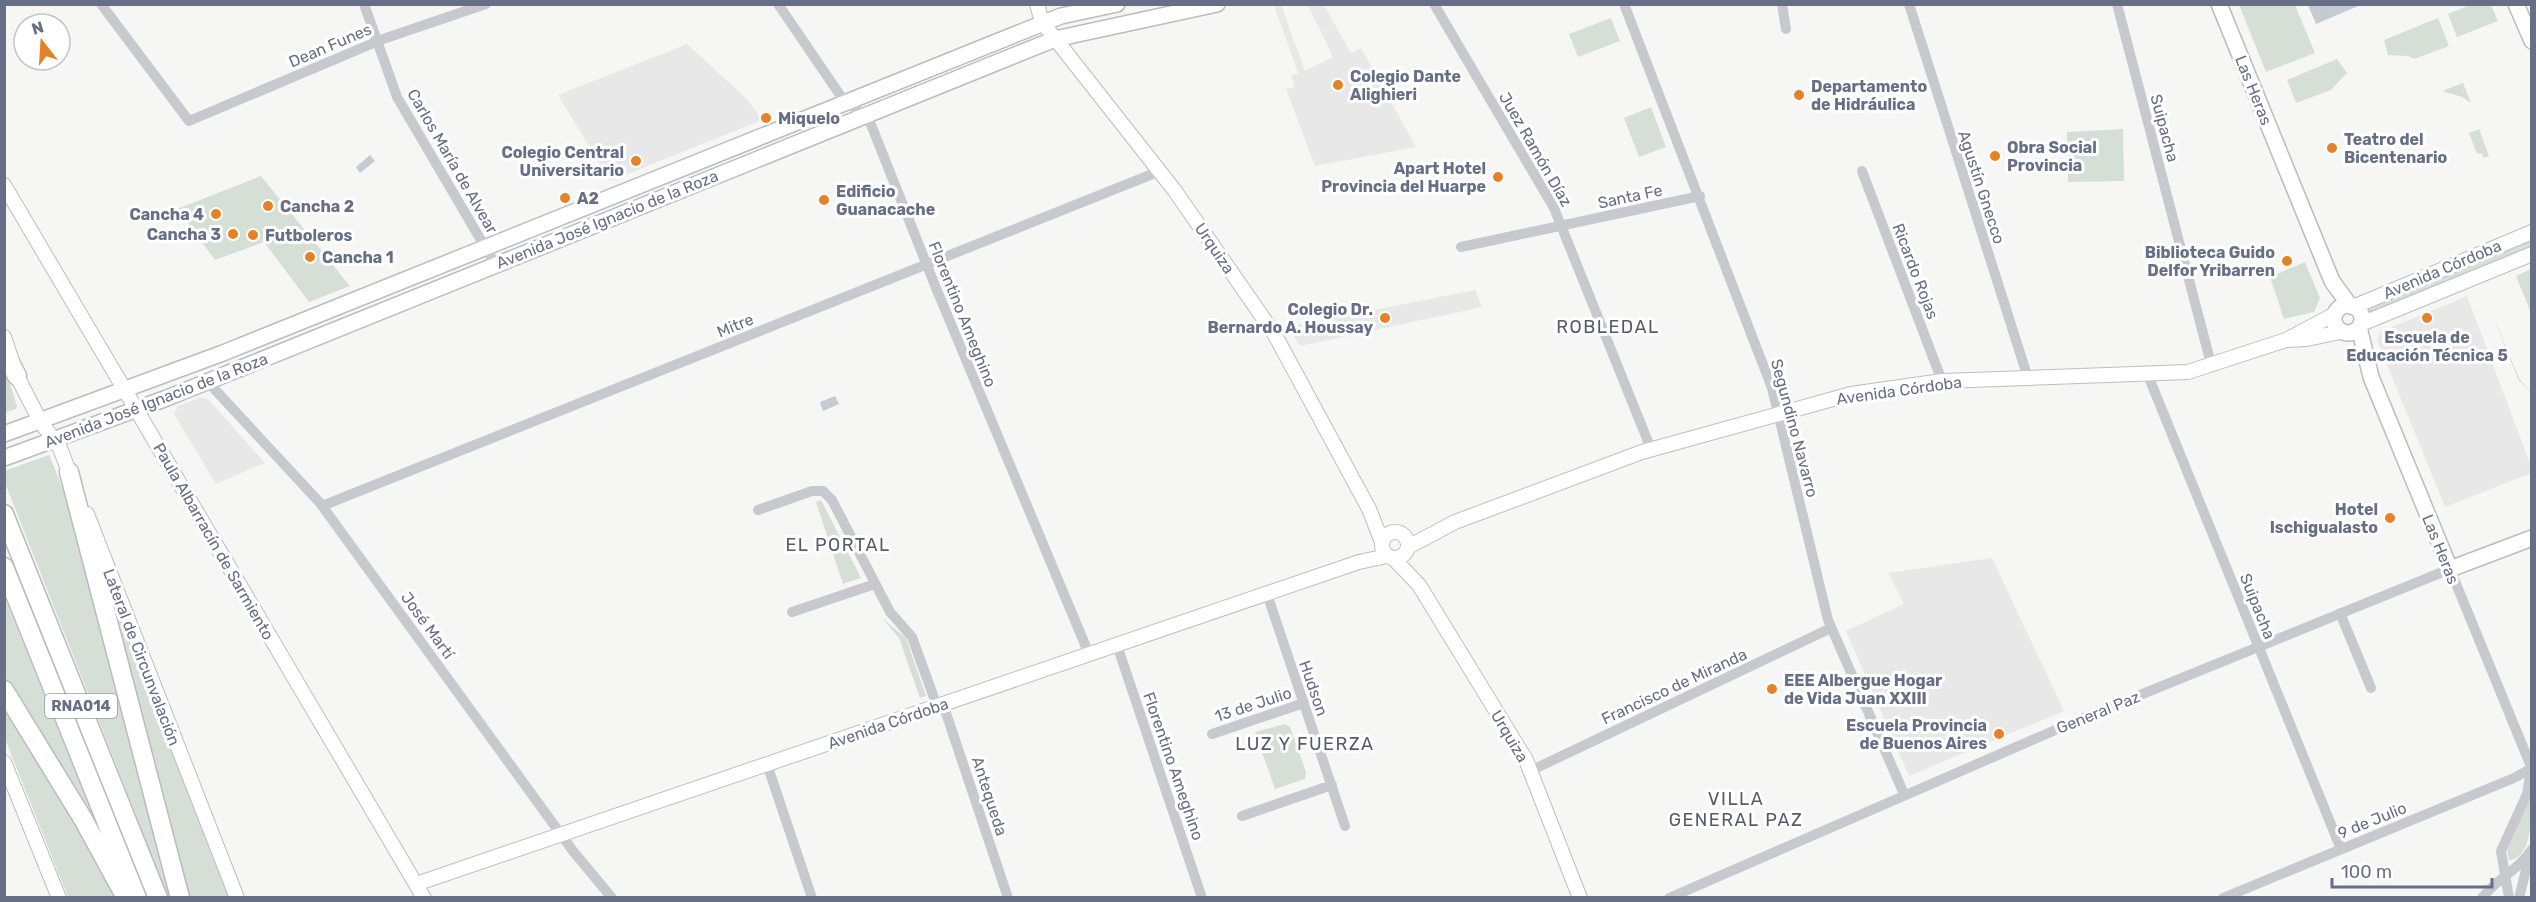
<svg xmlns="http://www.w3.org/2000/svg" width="2536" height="902" viewBox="0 0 2536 902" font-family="Rubik,sans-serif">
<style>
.built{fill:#e7e8e7}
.green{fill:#d6dfd5}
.water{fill:#c5cbd2}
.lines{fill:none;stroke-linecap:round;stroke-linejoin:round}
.secondary-casing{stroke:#bcbec4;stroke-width:16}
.primary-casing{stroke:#babcc1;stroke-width:18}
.highway-casing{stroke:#babbbf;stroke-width:21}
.street{stroke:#c8c9ce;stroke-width:10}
.secondary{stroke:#fff;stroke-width:14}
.primary{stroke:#fff;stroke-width:15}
.highway{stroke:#fff;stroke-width:18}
.poi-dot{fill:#e68225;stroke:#fff;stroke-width:2}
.labels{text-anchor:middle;stroke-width:6;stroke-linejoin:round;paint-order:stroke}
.shield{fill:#fff;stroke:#949aaa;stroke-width:1.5}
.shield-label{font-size:15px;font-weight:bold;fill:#666f86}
.street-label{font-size:16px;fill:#666f86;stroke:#fff}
.poi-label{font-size:16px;font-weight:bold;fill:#666f86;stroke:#fff;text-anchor:start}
.neighbourhood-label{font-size:18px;letter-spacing:1.5px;fill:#545b6b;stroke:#fff}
</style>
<rect width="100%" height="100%" fill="#f6f7f4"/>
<!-- built -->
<path class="built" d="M1274,5H1281L1305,71L1333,57L1308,5H1324L1351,53L1361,48L1416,147L1315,166L1286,89L1295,87L1291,76L1298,73Z
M687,44L747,99L762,120L610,181L558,95Z
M1475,290L1482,307L1300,346L1288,327Z
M2467,296L2531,466V473L2445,507L2377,340L2380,332Z
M201,397L208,399L265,463L216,484L174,414L178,406Z
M1992,558L2064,711L1909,776L1846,631L1904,604L1888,573Z"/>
<!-- green -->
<path class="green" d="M2239,5H2295L2315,53L2266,72Z
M2470,5H2491L2498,21L2457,37L2448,14Z
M1611,18L1620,41L1578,57L1569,34Z
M2438,18L2449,46L2414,59L2408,56L2388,55L2384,40Z
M2337,59L2347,73L2331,90L2296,103L2287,80Z
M2463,83L2471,103L2462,97L2442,91Z
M1651,107L1666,147L1639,157L1624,118Z
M2123,129L2124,181L2068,182L2067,132Z
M2479,129L2489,156L2484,158L2481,153L2477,154L2469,133Z
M261,176L350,286L309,302L264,242L215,260L177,209Z
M2531,239V247L2368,316L2365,308Z
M2305,262L2320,298L2314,312L2284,319L2270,277Z
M2531,269V313L2516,276Z
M2488,304L2519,378L2531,393L2518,379Z
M4,365L17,406L16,409L7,412L5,417Z
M49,455L73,513L175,897H169L165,888L5,483L4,471Z
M821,500L861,578L843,584L816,502Z
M103,572L127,640L230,897H188Z
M4,596L105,845L5,681Z
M882,618L906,638L926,696L920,698L899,638Z
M4,704L84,834L116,897H68L5,739Z
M1285,724L1290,727L1306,772L1305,779L1275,789L1255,732Z
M2529,801L2531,802C2531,818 2532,859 2509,860L2507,850Z"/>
<!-- water -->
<path class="water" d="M2363,4L2316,24L2308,5V4Z
M370,155L375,161L360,173L356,167Z
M835,396L839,404L823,411L820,402Z"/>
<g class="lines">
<defs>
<path id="secondary" d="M1037,4L1042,22L1175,191L1275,335L1369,509L1382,542
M4,185L424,898
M2353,307L2532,232
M2361,324L2532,254
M4,337L17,376L40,421L60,448L72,480
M2288,340L2307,339L2340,332
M87,514L237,898
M1382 545a13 13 0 1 1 26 0a13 13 0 1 1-26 0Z
M1408,547L1455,522L1642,452L1851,394L1942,381L2188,372L2286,340L2335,314
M1394,559L1419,585L1526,760L1580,898
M4,762L59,898
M416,884L1359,562L1387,556"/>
<path id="primary" d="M2219,4L2332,281L2350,306
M2516,4L2532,41
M2334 319a14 14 0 1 1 28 0a14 14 0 1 1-28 0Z
M2359,327L2371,377L2450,569L2532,538
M4,434L223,353L1061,16L1117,4
M4,458L167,398L1055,39L1217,4"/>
<path id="highway" d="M4,351L17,376
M69,472L180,898
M4,514L158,898
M4,567L137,898
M4,690L83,819L125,896"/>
</defs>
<!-- secondary casing -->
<use href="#secondary" class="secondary-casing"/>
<!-- primary casing -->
<use href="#primary" class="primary-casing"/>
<!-- highway casing -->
<use href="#highway" class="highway-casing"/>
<!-- street -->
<path class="street" d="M101,4L189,121L383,39L486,4
M364,4L397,97L495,264
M778,4L840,95L870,122L936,288L1089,654
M1434,4L1554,208L1651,449
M1624,4L1772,388L1828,620L1904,794
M1782,4L1786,29
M1909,4L2028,378
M2117,4L2211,364
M1862,171L1942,381
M1461,247L1700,196
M2147,373L2341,849
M207,381L320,503L573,851L612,898
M322,506L1160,171
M758,510L812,491H823L832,500L890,612L912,637L937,706
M1267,594L1345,826
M792,612L875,584
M2340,613L2371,688
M1117,645L1202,898
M943,704L1008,898
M1212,734L1304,703
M767,764L812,898
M1530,771L1831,628
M1242,816L1332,785
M1669,898L2076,721L2450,569L2532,769
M2223,898L2514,778L2532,768
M2482,898C2496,879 2520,869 2532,849
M2509,898L2501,851L2527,794L2531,769
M2519,898L2530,854"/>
<!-- secondary -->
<use href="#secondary" class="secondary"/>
<!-- primary -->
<use href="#primary" class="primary"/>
<!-- highway -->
<use href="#highway" class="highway"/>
</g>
<!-- markers -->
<g class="poi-dot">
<circle cx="1338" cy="85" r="6"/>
<circle cx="1799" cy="95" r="6"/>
<circle cx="766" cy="118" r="6"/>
<circle cx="2332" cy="148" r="6"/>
<circle cx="1995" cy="156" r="6"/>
<circle cx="636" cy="161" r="6"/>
<circle cx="1498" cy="177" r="6"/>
<circle cx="565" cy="198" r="6"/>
<circle cx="824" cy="200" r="6"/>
<circle cx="268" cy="206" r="6"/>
<circle cx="216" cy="214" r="6"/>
<circle cx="233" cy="234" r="6"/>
<circle cx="253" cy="235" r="6"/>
<circle cx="310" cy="257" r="6"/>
<circle cx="2287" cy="261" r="6"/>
<circle cx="1385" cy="318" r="6"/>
<circle cx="2427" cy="318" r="6"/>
<circle cx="2390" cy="518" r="6"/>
<circle cx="1772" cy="689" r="6"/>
<circle cx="1999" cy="734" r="6"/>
</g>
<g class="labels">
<!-- shield labels -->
<rect class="shield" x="45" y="694" width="72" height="24" rx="4.5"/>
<g class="shield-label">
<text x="81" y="711">RNA014</text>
</g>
<!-- street labels -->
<g class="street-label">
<text transform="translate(330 45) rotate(-23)" y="6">Dean Funes</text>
<text transform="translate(2254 90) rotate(68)" y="6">Las Heras</text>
<text transform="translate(2165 128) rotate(75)" y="6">Suipacha</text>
<text transform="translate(1536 149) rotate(60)" y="6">Juez Ramón Díaz</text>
<text transform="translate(453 161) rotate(60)" y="6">Carlos María de Alvear</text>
<text transform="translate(1982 187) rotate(72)" y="6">Agustín Gnecco</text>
<text transform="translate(1630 196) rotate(-12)" y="6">Santa Fe</text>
<text transform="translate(607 219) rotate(-22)" y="6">Avenida José Ignacio de la Roza</text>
<text transform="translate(1215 248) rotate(56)" y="6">Urquiza</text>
<text transform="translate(2442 269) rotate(-23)" y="6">Avenida Córdoba</text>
<text transform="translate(1916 271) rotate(69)" y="6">Ricardo Rojas</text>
<text transform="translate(963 314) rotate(68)" y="6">Florentino Ameghino</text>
<text transform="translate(735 325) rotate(-22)" y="6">Mitre</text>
<text transform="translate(1899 390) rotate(-8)" y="6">Avenida Córdoba</text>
<text transform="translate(156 400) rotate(-21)" y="6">Avenida José Ignacio de la Roza</text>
<text transform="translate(1795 428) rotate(75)" y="6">Segundino Navarro</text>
<text transform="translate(214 541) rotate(60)" y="6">Paula Albarracín de Sarmiento</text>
<text transform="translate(2441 549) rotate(68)" y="6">Las Heras</text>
<text transform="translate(2258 606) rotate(68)" y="6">Suipacha</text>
<text transform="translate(428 625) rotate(54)" y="6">José Martí</text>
<text transform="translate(142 657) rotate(69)" y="6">Lateral de Circunvalación</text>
<text transform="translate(1674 686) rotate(-25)" y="6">Francisco de Miranda</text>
<text transform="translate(1314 688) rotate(71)" y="6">Hudson</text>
<text transform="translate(1253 704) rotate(-18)" y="6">13 de Julio</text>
<text transform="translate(2098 712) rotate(-22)" y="6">General Paz</text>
<text transform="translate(888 723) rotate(-19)" y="6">Avenida Córdoba</text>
<text transform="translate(1510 736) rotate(59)" y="6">Urquiza</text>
<text transform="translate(1174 766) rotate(71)" y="6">Florentino Ameghino</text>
<text transform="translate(990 796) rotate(72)" y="6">Antequeda</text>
<text transform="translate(2372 820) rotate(-22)" y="6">9 de Julio</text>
</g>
<!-- poi labels -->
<g class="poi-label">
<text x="1350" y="82">Colegio Dante<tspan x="1350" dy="18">Alighieri</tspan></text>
<text x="1811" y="92">Departamento<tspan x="1811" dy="18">de Hidráulica</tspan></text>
<text x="778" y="124">Miquelo</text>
<text x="2344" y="145">Teatro del<tspan x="2344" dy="18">Bicentenario</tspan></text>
<text x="2007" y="153">Obra Social<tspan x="2007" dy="18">Provincia</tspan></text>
<text x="624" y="158" text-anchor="end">Colegio Central<tspan x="624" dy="18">Universitario</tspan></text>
<text x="1486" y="174" text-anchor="end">Apart Hotel<tspan x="1486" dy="18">Provincia del Huarpe</tspan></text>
<text x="836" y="197">Edificio<tspan x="836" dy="18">Guanacache</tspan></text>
<text x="577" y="204">A2</text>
<text x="280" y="212">Cancha 2</text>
<text x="204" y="220" text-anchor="end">Cancha 4</text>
<text x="221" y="240" text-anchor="end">Cancha 3</text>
<text x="265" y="241">Futboleros</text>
<text x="2275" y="258" text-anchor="end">Biblioteca Guido<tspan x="2275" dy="18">Delfor Yribarren</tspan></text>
<text x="322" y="263">Cancha 1</text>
<text x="1373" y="315" text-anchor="end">Colegio Dr.<tspan x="1373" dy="18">Bernardo A. Houssay</tspan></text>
<text x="2427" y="343" text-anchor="middle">Escuela de<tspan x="2427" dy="18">Educación Técnica 5</tspan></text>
<text x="2378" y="515" text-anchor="end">Hotel<tspan x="2378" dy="18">Ischigualasto</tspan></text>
<text x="1784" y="686">EEE Albergue Hogar<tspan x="1784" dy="18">de Vida Juan XXIII</tspan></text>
<text x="1987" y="731" text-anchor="end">Escuela Provincia<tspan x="1987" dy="18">de Buenos Aires</tspan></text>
</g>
<!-- neighbourhood labels -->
<g class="neighbourhood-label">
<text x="1608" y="333">ROBLEDAL</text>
<text x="838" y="551">EL PORTAL</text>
<text x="1305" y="750">LUZ Y FUERZA</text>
<text x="1736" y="805">VILLA<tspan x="1736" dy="21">GENERAL PAZ</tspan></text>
</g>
</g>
<!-- border -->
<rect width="2536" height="902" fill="none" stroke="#666f86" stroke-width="12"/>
<!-- north arrow -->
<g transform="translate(42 42) rotate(343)"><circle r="28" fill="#ffffff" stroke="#c2c5cf" stroke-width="1.5"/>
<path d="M0-4.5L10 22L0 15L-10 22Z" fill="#e68225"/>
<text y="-9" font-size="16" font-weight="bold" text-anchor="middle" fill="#666f86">N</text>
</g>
<!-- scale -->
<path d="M2332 878v9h160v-9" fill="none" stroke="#666f86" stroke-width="3"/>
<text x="2341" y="878" font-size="18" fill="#666f86" stroke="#ffffff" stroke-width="4.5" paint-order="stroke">100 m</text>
</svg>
